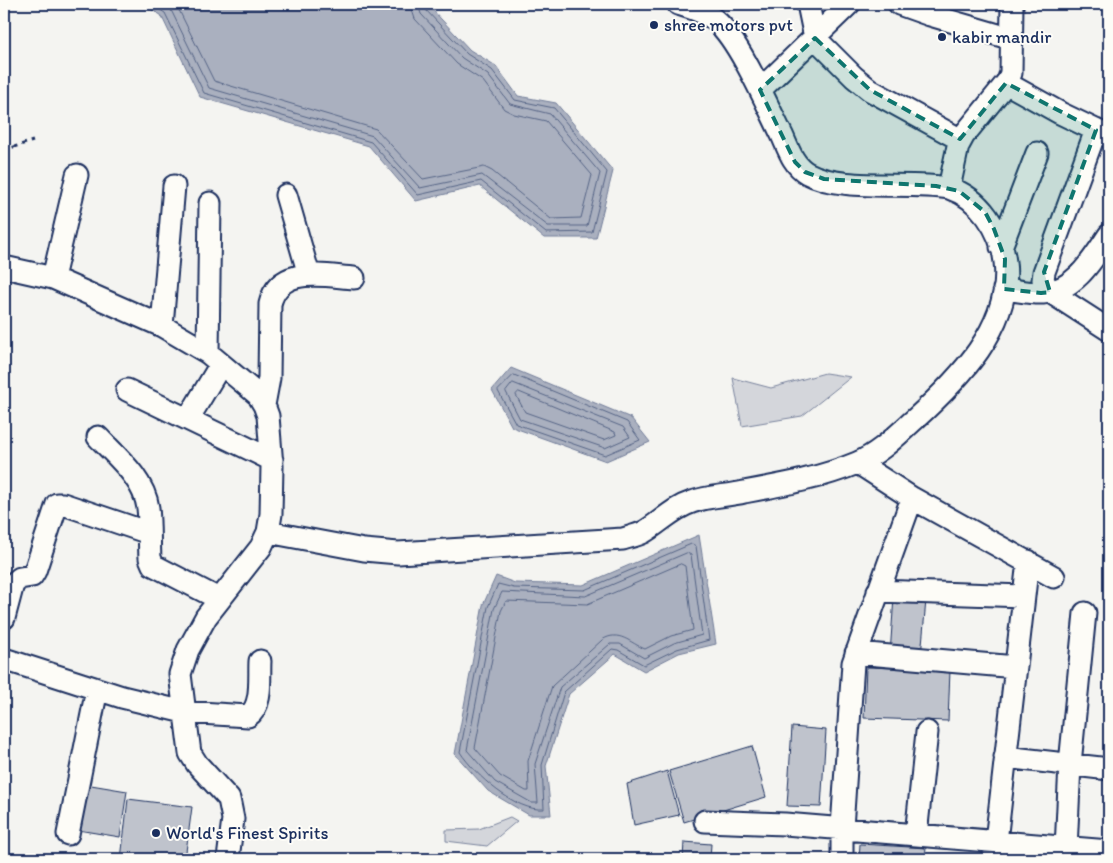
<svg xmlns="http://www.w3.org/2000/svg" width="1113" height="863" viewBox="0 0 1113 863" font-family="Itim,sans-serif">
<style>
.green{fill:#d4d6db;stroke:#78829c}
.water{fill:#aab0bf;stroke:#717c98}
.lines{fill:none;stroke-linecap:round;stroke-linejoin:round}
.shore{stroke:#546385;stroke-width:1}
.building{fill:#bfc3cc;stroke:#1b2f5e}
.minor-casing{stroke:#1b2f5e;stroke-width:25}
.path{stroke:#1b2f5e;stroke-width:3;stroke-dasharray:5 4;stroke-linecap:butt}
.minor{stroke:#fdfcf7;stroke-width:21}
.marked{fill:#0f766e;fill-opacity:0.2;stroke:#0f766e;stroke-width:4;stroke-dasharray:10 6;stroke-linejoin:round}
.poi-dot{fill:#1b2f5e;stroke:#fdfcf7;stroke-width:2}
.labels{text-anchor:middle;stroke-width:4;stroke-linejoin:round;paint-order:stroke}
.poi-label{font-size:18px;fill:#1b2f5e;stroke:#fdfcf7;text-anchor:start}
</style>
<rect width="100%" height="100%" fill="#f4f4f1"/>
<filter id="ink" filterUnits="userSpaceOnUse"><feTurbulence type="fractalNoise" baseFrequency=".02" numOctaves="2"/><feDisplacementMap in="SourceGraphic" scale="10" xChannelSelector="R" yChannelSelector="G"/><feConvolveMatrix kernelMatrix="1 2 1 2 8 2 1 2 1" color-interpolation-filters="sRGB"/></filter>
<g filter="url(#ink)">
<!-- green -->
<path class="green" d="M825,373L851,377L802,416L742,426L733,378L771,388Z
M510,817L517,821L487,846L446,841V830L479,829Z"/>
<!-- water -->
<path class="water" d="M141,4H427L470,50L496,66L518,96L556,103L613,171L596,238H544L480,186L416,201L369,146L200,97L161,15Z
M511,368L631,418L650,442L606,461L512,427L492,390Z
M699,535L716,644L679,653L644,671L615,654L569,694L546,766L551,815H529L488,791L455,754L483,605L496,576L515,583L583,585Z"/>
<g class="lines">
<!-- shore -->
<path class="shore" d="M151,4L165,13L204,93L371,142L418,195L481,181L546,233L592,232L607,172L554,108L515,100L492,70L467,54L425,9L424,4
M164,4L171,10L209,88L373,136L420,188L482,175L548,226H587L600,173L550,114L510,104L488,75L462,58L421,14L418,4
M176,4L214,81L376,129L423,179L484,167L492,171L551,219L581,218L592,175L546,121L514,114L504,109L483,81L457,64L415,19L410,4
M514,375L627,422L640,440L605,455L516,424L498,391Z
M513,383L623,427L630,437L605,448L520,419L506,392Z
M519,392L615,432L616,435L604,440L525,412L516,395Z
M692,544L696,546L709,640L677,649L644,665L618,650L612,649L564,692L542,765L544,809C516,812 475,775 460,752L488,607L498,584L514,588L584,590Z
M687,553L691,555L702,635L674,643L644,658L620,644H610L560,687L535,764L538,803H532L495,782L467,750L494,609L502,592L585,596Z
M681,564L685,566L693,630L671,636L645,649C630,643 619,629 602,640L552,686L528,761L529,791H526L500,776L475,748L501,611L506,601L587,604Z"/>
</g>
<!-- building -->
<path class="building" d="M894,597L926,600L921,656L890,654Z
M866,667L950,670L948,721L864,718Z
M792,727L826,730L821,807L787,806Z
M752,746L766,797L684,822L669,771Z
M667,771L679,815L634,825L627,784Z
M79,783L127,791L120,837L72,829Z
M128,799L192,807L185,859H121Z
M684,842L711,844L710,859H683Z
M860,844L926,848L925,859H859Z"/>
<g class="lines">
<defs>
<path id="minor" d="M808,4L815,38L854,77L870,90L961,140
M899,4L930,15L1012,39
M1006,83L1060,113L1108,136
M760,90L849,4
M1096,130L1044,272L1043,280L1050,292L1109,330
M949,188L958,146L964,135L1008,81L1011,73L1012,4
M286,195L309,275
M1001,247L1037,153
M4,267L53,278L162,326L208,353L258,395L264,405L268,416L272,466L271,514L268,532L261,547L206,617L188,650L180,674L190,753L197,764L229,799L233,819L228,859
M53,278L77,175
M1004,289C1016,290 1031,294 1043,293C1076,290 1093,259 1109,235
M162,326L174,186
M208,353L210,203
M127,390L272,460
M264,405L269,378L270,304C279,265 323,276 354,278
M188,419L221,364
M98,437C117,457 144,479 148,508C150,525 149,542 150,558L153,565L219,599
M858,463L912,498L1054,577
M268,532L364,550L398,553L623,539C629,537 638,535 644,532C661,522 673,508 692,502C708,496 727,496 744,492C782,485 821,478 857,463C880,453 896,436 914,420C957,381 1013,326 1005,262C1001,230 980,198 949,188C907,181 842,192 807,173C793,165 788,148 782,135C768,107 739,40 716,21C706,12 691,8 678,4
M878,591L1024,596
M4,618L13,584L20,578L32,576L35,571L57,504H63L149,533
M856,653L1016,667
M4,659L122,697L184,712L248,716C263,706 259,678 260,661
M1005,757L1109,769
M705,821L785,824L1109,851
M68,834L97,689
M916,835L927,732
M1066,849L1070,764L1085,613
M842,859V828L853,663L912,498
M994,859L1028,561"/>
</defs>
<!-- minor casing -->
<use href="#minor" class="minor-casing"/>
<!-- path -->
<path class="path" d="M4,150L33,141"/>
<!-- minor -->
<use href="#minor" class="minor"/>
</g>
</g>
<!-- marked area -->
<path class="marked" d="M815,38L870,90L960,139L1006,83L1096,130L1044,272L1050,292L1041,293L1004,289L1005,259L994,229L985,212L959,191L936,186L824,179L805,172L795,162L760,90Z"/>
<!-- markers -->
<g class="poi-dot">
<circle cx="654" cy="25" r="5"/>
<circle cx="942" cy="37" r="5"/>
<circle cx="156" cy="833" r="5"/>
</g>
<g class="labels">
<!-- poi labels -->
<g class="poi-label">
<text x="664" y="31">shree motors pvt</text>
<text x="952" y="43">kabir mandir</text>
<text x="166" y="839">World's Finest Spirits</text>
</g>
</g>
<!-- margin -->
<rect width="1113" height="863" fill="none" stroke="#fdfcf7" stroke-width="20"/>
<rect x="10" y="10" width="1093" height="843" fill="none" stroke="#1b2f5e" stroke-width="2" filter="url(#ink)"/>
</svg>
